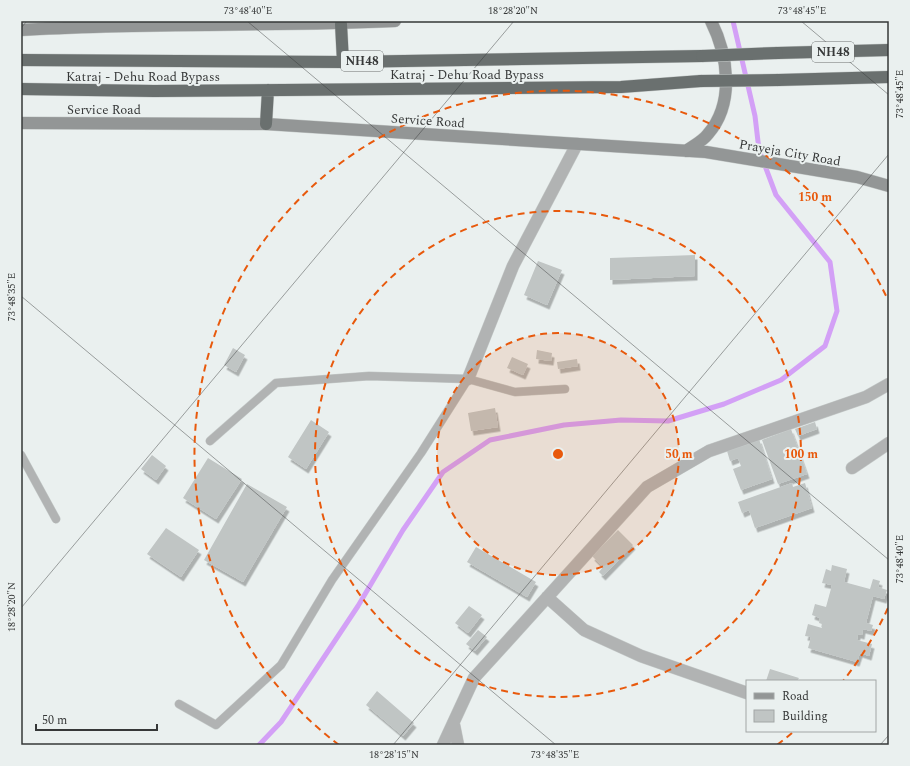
<svg xmlns="http://www.w3.org/2000/svg" width="910" height="766" viewBox="0 0 910 766" font-family="Spectral,serif">
<style>
.lines{fill:none;stroke-linecap:round;stroke-linejoin:round}
.stream{stroke:#d3a0f6;stroke-width:5}
.building{fill:#c0c5c4;filter:url(#shadow)}
.lane-casing{stroke:#c6cbca;stroke-width:9}
.street-casing{stroke:#c6cbca;stroke-width:13}
.secondary-casing{stroke:#c6cbca;stroke-width:13}
.highway-casing{stroke:#c6cbca;stroke-width:13}
.lane{stroke:#b1b3b3;stroke-width:8}
.street{stroke:#b1b3b3;stroke-width:12}
.secondary{stroke:#939696;stroke-width:12}
.highway{stroke:#6a706f;stroke-width:12}
.highway-bridge-casing{stroke:#c6cbca;stroke-width:13;stroke-linecap:butt}
.highway-bridge{stroke:#6a706f;stroke-width:12}
.ticks{fill:none;stroke:#363838;stroke-width:1;stroke-opacity:0.45}
.ring{fill:none;stroke:#e8590c;stroke-width:2;stroke-dasharray:7 5}
.labels{text-anchor:middle;stroke-width:4;stroke-linejoin:round;paint-order:stroke}
.shield{fill:#eaf0ef;stroke:#6c6f6f;stroke-width:1}
.shield-label{font-size:12px;font-weight:bold;fill:#363838}
.street-label{font-size:13px;fill:#363838;stroke:#eaf0ef}
.centre{fill:#e8590c;stroke:#eaf0ef;stroke-width:2}
.ring-label{font-size:12px;text-anchor:middle;font-weight:bold;fill:#e8590c;stroke:#eaf0ef;stroke-width:4;stroke-linejoin:round;paint-order:stroke}
.neatline{fill:none;stroke:#363838;stroke-width:1.5}
.ticks-label{font-size:10px;text-anchor:middle;fill:#363838}
</style>
<defs>
<filter id="shadow"><feDropShadow dx="2.5" dy="4.5" stdDeviation="0" flood-color="#0004"/></filter>
</defs>
<rect width="100%" height="100%" fill="#eaf0ef"/>
<g class="lines">
<!-- stream -->
<path class="stream" d="M259,745L281,722L358,606L403,530L443,472L490,440L564,425L621,420L668,421L724,404L781,380L825,346L837,311L830,262L776,195L759,150L755,116L733,21"/>
</g>
<!-- building -->
<path class="building" d="M695,255V276L610,280V258Z
M538,261L562,270L547,305L524,295Z
M233,348L245,355L236,372L224,365Z
M537,350L552,353L551,361L536,359Z
M512,357L528,364L523,375L507,368Z
M577,359L578,366L558,369L557,362Z
M495,408L498,427L471,431L468,413Z
M311,420L329,432L306,469L288,457Z
M815,422L817,429L798,436L795,429Z
M791,429L807,474L778,484L762,440Z
M759,439L772,479L741,490L733,469L741,466L738,458L730,461L727,451Z
M152,455L166,466L156,480L141,469Z
M208,458L242,479L216,519L183,498Z
M792,483L793,487L805,483L812,508L755,528L749,510L742,513L738,502Z
M247,484L287,507L243,582L204,560Z
M166,528L199,550L181,577L147,554Z
M618,530L633,545L603,576L599,572L603,567L592,556Z
M476,547L536,582L527,597L467,562Z
M832,565L847,569L844,582L870,589L873,579L880,581L878,587L887,590L884,599L873,596L866,623L873,625L871,631L863,629L862,635L858,634L857,640L872,644L869,656L860,653L857,662L808,648L811,637L805,636L808,624L822,628V624L819,623L820,618L812,615L815,604L826,607L832,585L822,583L826,569L831,571Z
M469,606L482,615L468,633L455,623Z
M478,630L487,637L475,651L466,644Z
M770,669L799,678L797,681H766Z
M377,691L414,723L403,736L366,705Z"/>
<g class="lines">
<defs>
<path id="lane" d="M210,441L276,383L369,376L468,379L515,392L565,389
M21,455L56,519
M179,704L216,725L281,665L332,580L421,453L468,379"/>
<path id="street" d="M468,379L513,266L577,144
M852,468L889,443
M547,597L584,630L641,656L747,693
M454,725L458,745
M443,745L474,678L647,487L709,451L866,397L889,384"/>
<path id="secondary" d="M21,30C146,22 271,27 395,21
M21,123L266,124L706,152L857,177L889,186
M686,151C693,146 703,141 708,134C735,103 728,55 711,21"/>
<path id="highway" d="M341,24L343,62
M777,53L889,50
M21,60L343,62L702,56
M778,80L889,77
M21,89L154,91L621,87L701,81
M266,124L268,90"/>
</defs>
<!-- lane casing -->
<use href="#lane" class="lane-casing"/>
<!-- street casing -->
<use href="#street" class="street-casing"/>
<!-- secondary casing -->
<use href="#secondary" class="secondary-casing"/>
<!-- highway casing -->
<use href="#highway" class="highway-casing"/>
<!-- lane -->
<use href="#lane" class="lane"/>
<!-- street -->
<use href="#street" class="street"/>
<!-- secondary -->
<use href="#secondary" class="secondary"/>
<!-- highway -->
<use href="#highway" class="highway"/>
<defs>
<path id="highway-bridge" d="M702,56L777,53
M701,81L778,80"/>
</defs>
<!-- highway-bridge casing -->
<use href="#highway-bridge" class="highway-bridge-casing"/>
<!-- highway-bridge -->
<use href="#highway-bridge" class="highway-bridge"/>
</g>
<!-- ticks -->
<path class="ticks" d="M247,21L889,560M801,21L889,95M21,28L27,21M21,296L556,745M21,608L514,21M393,745L889,154M880,745L889,735"/>
<!-- distance rings -->
<circle cx="558" cy="454" r="121" fill="#e8590c" fill-opacity=".12"/>
<g class="ring">
<circle cx="558" cy="454" r="121"/>
<circle cx="558" cy="454" r="243"/>
<path d="M888 608A364 364 0 0 1 843 681M792 733A364 364 0 0 1 777 745M339 745A364 364 0 1 1 888 300"/>
</g>
<g class="labels">
<!-- shield labels -->
<g class="shield">
<rect x="812" y="42" width="42" height="20" rx="3"/>
<rect x="341" y="51" width="42" height="20" rx="3"/>
</g>
<g class="shield-label">
<text x="833" y="56">NH48</text>
<text x="362" y="65">NH48</text>
</g>
<!-- street labels -->
<g class="street-label">
<text x="467" y="79">Katraj - Dehu Road Bypass</text>
<text x="143" y="81">Katraj - Dehu Road Bypass</text>
<text x="104" y="114">Service Road</text>
<text transform="translate(428 120) rotate(4)" y="5">Service Road</text>
<text transform="translate(790 152) rotate(10)" y="5">Prayeja City Road</text>
</g>
</g>
<circle cx="558" cy="454" r="6" class="centre"/>
<g class="ring-label">
<text x="815" y="201">150 m</text>
<text x="679" y="458">50 m</text>
<text x="801" y="458">100 m</text>
</g>
<!-- border -->
<rect width="910" height="766" fill="none" stroke="#eaf0ef" stroke-width="44"/>
<!-- legend -->
<rect x="746" y="680" width="130" height="52" fill="#eaf0ef" stroke="#a2a6a6"/>
<rect x="754" y="693" width="20" height="6" fill="#939696" stroke="#a2a6a6"/>
<text x="782" y="700" font-size="12" fill="#363838">Road</text>
<rect x="754" y="710" width="20" height="12" fill="#c0c5c4" stroke="#a2a6a6"/>
<text x="782" y="720" font-size="12" fill="#363838">Building</text>
<!-- scale -->
<path d="M36 724v6h121v-6" fill="none" stroke="#363838" stroke-width="2"/>
<text x="42" y="724" font-size="12" fill="#363838" stroke="#eaf0ef" stroke-width="3" paint-order="stroke">50 m</text>
<rect x="22" y="22" width="866" height="722" class="neatline"/>
<g class="ticks-label">
<text x="248" y="14">73°48'40"E</text>
<text x="513" y="14">18°28'20"N</text>
<text x="802" y="14">73°48'45"E</text>
<text transform="translate(899 94) rotate(-90)" y="4">73°48'45"E</text>
<text transform="translate(11 297) rotate(-90)" y="4">73°48'35"E</text>
<text transform="translate(899 559) rotate(-90)" y="4">73°48'40"E</text>
<text transform="translate(11 607) rotate(-90)" y="4">18°28'20"N</text>
<text x="394" y="758">18°28'15"N</text>
<text x="555" y="758">73°48'35"E</text>
</g>
</svg>
